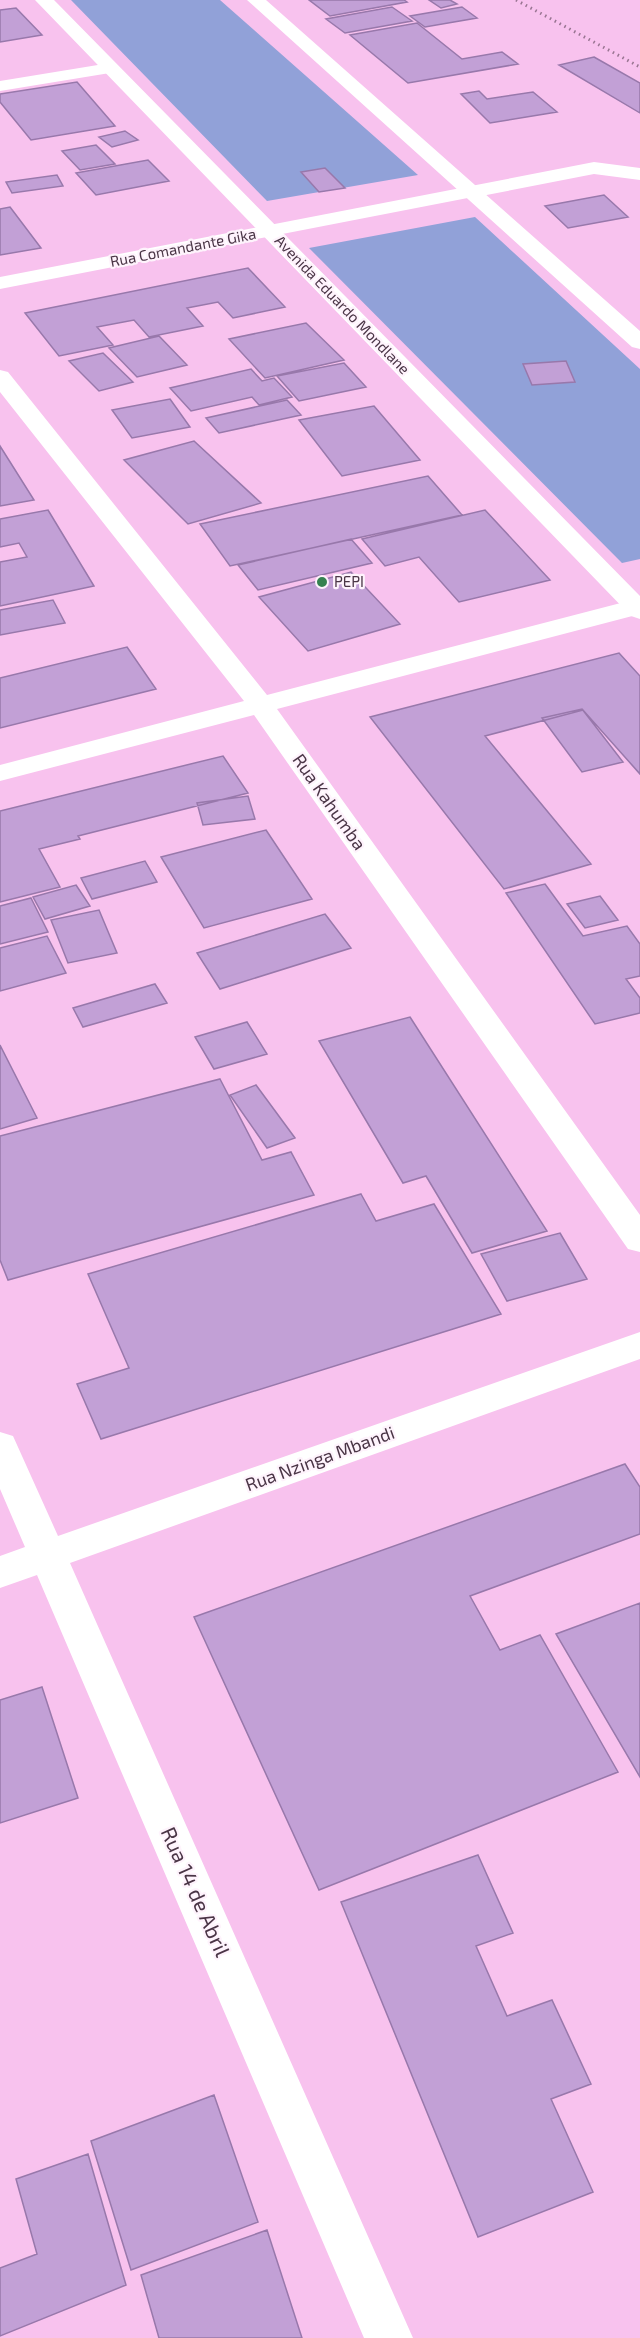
<svg xmlns="http://www.w3.org/2000/svg" width="640" height="2338" viewBox="0 0 640 2338" font-family="'Exo 2',sans-serif">
<style>
.green{fill:#91a1d8}
.building{fill:#c2a0d6;stroke:#9878ab;stroke-width:1.5}
.lines{fill:none;stroke-linecap:round;stroke-linejoin:round}
.street{fill:#fff;fill-rule:evenodd}
.secondary{fill:#fff;fill-rule:evenodd}
.primary{fill:#fff;fill-rule:evenodd}
.rail{stroke:#997592;stroke-width:3;stroke-dasharray:1.5 4;stroke-linecap:butt}
.poi-dot{fill:#358150;stroke:#fef3fc;stroke-width:2}
.labels{text-anchor:middle;stroke-width:4.5;stroke-linejoin:round;paint-order:stroke}
.far-street-label{font-size:15px;fill:#4a3546;stroke:#fef3fc}
.far-poi-label{font-size:15px;fill:#4a3546;stroke:#fef3fc;text-anchor:start}
.street-label{font-size:18px;fill:#4a3546;stroke:#fef3fc}
.near-street-label{font-size:21px;fill:#4a3546;stroke:#fef3fc}
</style>
<rect width="100%" height="100%" fill="#f8c2ee"/>
<!-- green -->
<path class="green" d="M71,0H220L418,175L267,201Z
M475,217L640,369V559L622,563L309,248Z"/>
<!-- building -->
<path class="building" d="M309,0H404L407,2L330,16Z
M429,0H450L457,4L441,8Z
M392,7L412,21L345,33L326,19Z
M462,7L477,18L425,27L410,16Z
M16,8L42,35L0,42V10Z
M417,23L462,59L502,52L518,64L408,83L350,35Z
M594,57L640,83V113L559,65Z
M77,82L115,126L31,140L0,102V94Z
M479,91L487,99L533,92L557,112L490,123L461,94Z
M125,131L138,140L112,147L99,137Z
M96,145L115,164L80,170L62,151Z
M148,160L169,181L96,195L76,173Z
M325,168L345,188L319,192L301,172Z
M57,175L63,186L12,193L6,182Z
M604,195L628,217L568,228L545,206Z
M10,207L41,248L0,255V209Z
M248,268L285,307L233,318L218,302L187,308L203,326L149,337L134,320L97,327L113,345L59,356L25,313Z
M306,323L344,360L265,378L229,339Z
M159,336L187,365L137,377L109,348Z
M103,353L133,382L99,391L69,361Z
M566,361L575,382L532,385L523,364Z
M344,363L366,387L299,401L277,376Z
M251,369L262,381L274,378L292,397L259,405L252,397L191,411L170,388Z
M170,399L190,427L132,438L112,410Z
M287,400L301,415L219,433L206,418Z
M374,406L420,460L342,476L299,420Z
M194,441L261,503L188,524L124,460Z
M0,446L34,500L0,506Z
M428,476L462,515L230,566L200,524Z
M48,510L94,586L0,606V562L27,557L19,543L0,547V519Z
M485,510L550,580L459,602L419,557L385,566L362,539Z
M351,539L372,563L258,590L238,565Z
M351,572L400,624L308,651L259,597Z
M53,600L65,623L0,635V610Z
M127,647L156,689L0,728V678Z
M619,653L640,676V774L583,710L485,736L591,864L504,889L370,717Z
M582,709L623,762L582,772L542,718Z
M223,756L248,793L78,836L80,839L39,849L60,887L0,902V811Z
M248,796L255,819L203,825L197,803Z
M266,830L312,899L204,928L161,857Z
M145,861L157,882L92,899L81,878Z
M545,884L583,936L627,926L640,944V976L626,979L640,998V1013L595,1024L506,893Z
M76,885L90,906L45,919L33,897Z
M600,896L618,920L585,928L567,904Z
M31,898L48,932L0,944V906Z
M99,910L117,953L68,963L51,920Z
M325,914L351,948L220,989L197,953Z
M47,936L66,973L0,991V948Z
M155,984L167,1003L83,1027L73,1008Z
M410,1017L547,1231L472,1253L426,1176L403,1183L319,1041Z
M247,1022L267,1054L214,1069L195,1037Z
M0,1045L37,1118L0,1129Z
M220,1079L262,1160L291,1152L314,1195L8,1280L0,1260V1136Z
M256,1085L295,1138L267,1148L230,1095Z
M361,1194L376,1221L434,1204L501,1314L101,1439L77,1384L129,1368L88,1274Z
M560,1233L587,1279L507,1301L481,1254Z
M625,1464L640,1487V1534L470,1596L500,1650L540,1635L618,1772L319,1890L194,1617Z
M640,1603V1777L556,1634Z
M42,1687L78,1798L0,1823V1700Z
M478,1855L513,1933L476,1946L507,2016L552,2000L591,2084L551,2099L593,2192L478,2237L341,1902Z
M214,2095L258,2222L131,2270L91,2141Z
M88,2154L126,2285L0,2336V2268L37,2254L16,2179Z
M267,2230L302,2338H159L141,2275Z"/>
<g class="lines">
<!-- street -->
<path class="street" d="M110,63L116,64L119,68L116,72L0,91V81Z
M594,162L640,168V180L594,174L471,198L461,192L471,186Z
M0,370L8,372L267,695L640,598V614L277,709L640,1215V1252L628,1249L254,715L0,781V765L244,701L0,392Z
M640,1332V1359L70,1563L413,2338H364L37,1575L0,1588V1556L25,1547L0,1489V1432L13,1436L58,1536Z"/>
<!-- secondary -->
<path class="secondary" d="M471,186L478,188L481,192L478,196L0,289V277Z"/>
<!-- primary -->
<path class="primary" d="M35,0H54L640,596V619L631,616Z
M247,0H266L640,331V349L632,347Z"/>
<!-- rail -->
<path class="rail" d="M516,0L640,67"/>
</g>
<!-- markers -->
<circle class="poi-dot" cx="322" cy="582" r="6"/>
<g class="labels">
<!-- far-street labels -->
<g class="far-street-label">
<text transform="translate(183 248) rotate(-11)" y="5">Rua Comandante Gika</text>
<text transform="translate(342 305) rotate(46)" y="5">Avenida Eduardo Mondlane</text>
</g>
<!-- far-poi labels -->
<g class="far-poi-label">
<text x="334" y="587">PEPI</text>
</g>
<!-- street labels -->
<g class="street-label">
<text transform="translate(329 802) rotate(55)" y="6">Rua Kahumba</text>
<text transform="translate(320 1459) rotate(-20)" y="6">Rua Nzinga Mbandi</text>
</g>
<!-- near-street labels -->
<g class="near-street-label">
<text transform="translate(195 1892) rotate(66)" y="7">Rua 14 de Abril</text>
</g>
</g>
</svg>
